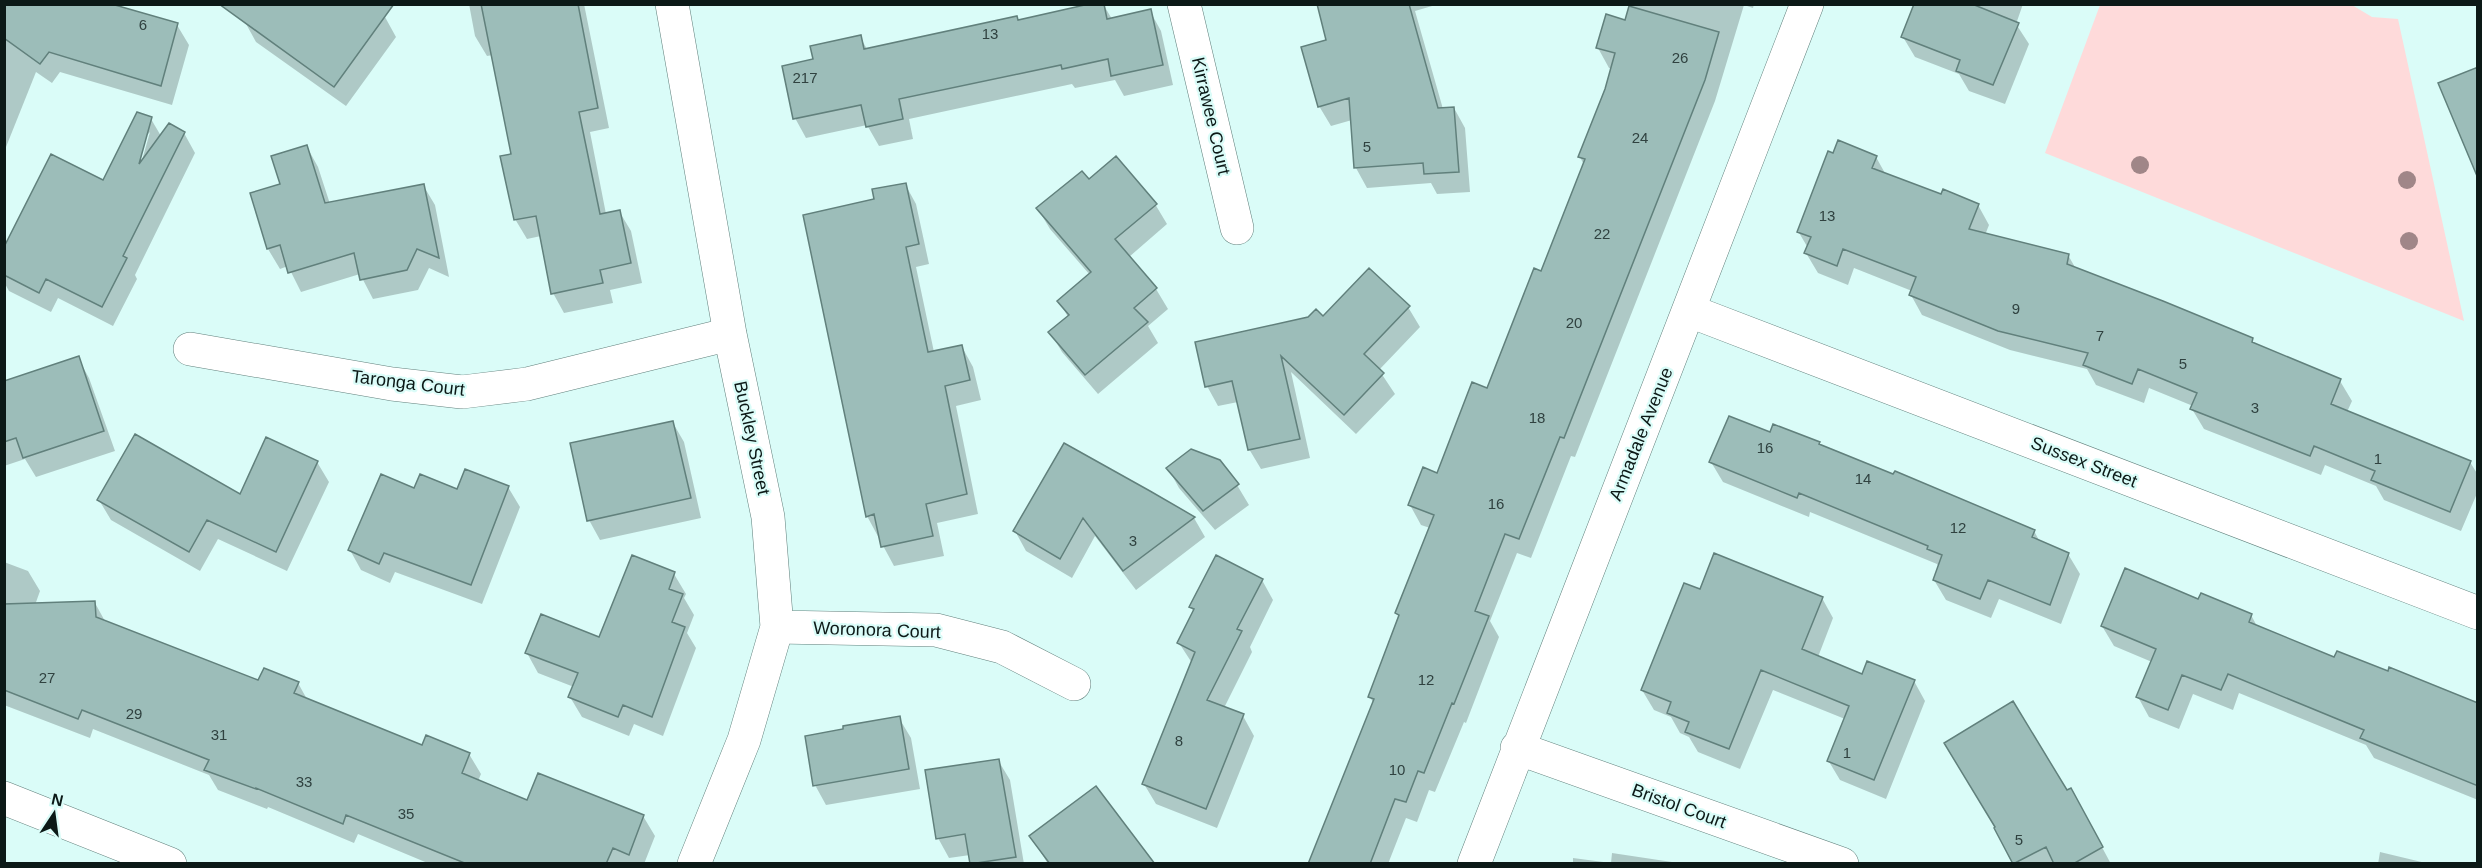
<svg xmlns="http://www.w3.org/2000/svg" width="2482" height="868" viewBox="0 0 2482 868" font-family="Helvetica,sans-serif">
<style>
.green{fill:#fedada}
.shadow{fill:#0003;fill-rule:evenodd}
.building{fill:#9cbdb9;stroke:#61807c;stroke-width:1.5}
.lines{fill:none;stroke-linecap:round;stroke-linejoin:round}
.minor-casing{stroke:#62817d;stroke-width:34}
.minor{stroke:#fff;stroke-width:33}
.tree{fill:#a08688}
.labels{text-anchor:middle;stroke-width:4.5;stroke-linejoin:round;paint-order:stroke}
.number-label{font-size:15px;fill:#304240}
.street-label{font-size:18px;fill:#0c1917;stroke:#dafcf8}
</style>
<rect width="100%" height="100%" fill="#dafcf8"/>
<!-- green -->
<path class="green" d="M2100,5H2352L2372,17L2398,19L2464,321L2045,153Z"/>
<!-- shadow -->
<path class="shadow" d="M4,4H111L177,25L189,45L172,105L60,72L52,83L36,72L4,152Z
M469,4H584L609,128L590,132L606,214L619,211L631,231L642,283L610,290L613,303L564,313L553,293L541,236L527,239L515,219L513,155L493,55L487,56L475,36Z
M1103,4L1112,19L1150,11L1161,31L1173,85L1124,96L1115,80L1075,88L1072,84L909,119L913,139L879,146L867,125L806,138L795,118L815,61L860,37L867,49Z
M1319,4H1439L1415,11L1443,109L1454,108L1465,128L1470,192L1437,194L1431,183L1367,188L1356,168L1352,120L1331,126L1319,106L1328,41Z
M1631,4H1754L1753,8L1744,5L1715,101L1575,457L1571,456L1531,558L1517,553L1490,621L1499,637L1466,723L1464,722L1435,792L1429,790L1417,822L1406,818L1388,864H1310L1374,704L1370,697L1400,618L1397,613L1430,528L1421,525L1410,505L1438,474L1488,390L1542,273L1584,165L1580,157L1612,69L1609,68L1598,48L1626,22Z
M1916,4H2023L2016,24L2029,44L2005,104L1969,91L1959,74L1915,57L1903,37Z
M385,17L396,37L346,106L256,42L245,22Z
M151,119L161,136L184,133L195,153L135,275L137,279L113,326L58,298L51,312L9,291L4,282V258L104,182ZM150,132L139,171L136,170L146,136Z
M307,147L318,167L330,204L423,185L435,205L449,277L429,268L418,290L373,299L360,274L301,292L288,266L280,269L268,249L252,194L282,185Z
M1876,157L1886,175L1942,196L1978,205L1989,225L1985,235L2068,255L2076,269L2252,340L2256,346L2340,381L2352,401L2347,412L2470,462L2478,475V491L2461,531L2384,500L2376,486L2325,465L2321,475L2204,429L2192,409L2193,406L2149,388L2144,403L2096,385L2087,369L2010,350L1922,315L1911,295L1912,291L1854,268L1848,285L1818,273L1806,253L1808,248L1798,231Z
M1089,181L1155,204L1167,224L1129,257L1156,289L1168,309L1148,326L1158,343L1098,394L1062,352L1050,332L1068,317L1059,301L1090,275L1050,229L1038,209Z
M905,184L916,204L929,264L916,267L934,352L962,347L973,367L981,400L956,406L978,514L937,523L944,556L894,566L867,516L876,200Z
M1408,307L1420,327L1379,370L1395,394L1356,434L1291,372L1310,458L1261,469L1249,449L1238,402L1218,406L1207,386L1323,318Z
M78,358L89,378L115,451L36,477L25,459L4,466V382Z
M673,423L684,442L701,518L600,540L589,520Z
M1771,434L1894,476L2034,531L2040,542L2068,554L2080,574L2061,624L1999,599L1991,618L1946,600L1934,580L1939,567L1937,564L1810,512L1809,517L1723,482L1711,462Z
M1065,445L1194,518L1205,537L1136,590L1095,536L1072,578L1026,551L1015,531Z
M317,462L329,482L287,571L218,539L200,571L111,520L99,500L240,496Z
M1168,468L1237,485L1249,505L1215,530L1179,488Z
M508,487L520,507L482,604L395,572L390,583L361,570L350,550L415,490L458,491Z
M4,562L28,571L40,591L35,605L95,603L106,623L259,682L298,683L308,701L423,747L469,754L481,774L478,781L528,802L643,816L655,836L644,864H430L358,834L354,843L268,807L267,809L218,790L209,775L93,729L90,738L4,705Z
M674,574L686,594L684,598L694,615L687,633L696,648L663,736L634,724L629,736L582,717L570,697L574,687L538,673L527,653L600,639Z
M1262,580L1273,600L1250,647L1252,652L1224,708L1243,716L1254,736L1217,828L1156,804L1144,784L1192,663L1179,643L1194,612L1191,607Z
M1701,591L1822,598L1833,618L1818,657L1863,676L1914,681L1925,701L1886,799L1840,780L1828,760L1845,719L1773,690L1740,769L1698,752L1689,737L1680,733L1671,717L1654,710L1642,690Z
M2199,601L2251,615L2258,628L2478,715V800L2374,758L2366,745L2239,693L2233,710L2193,694L2179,729L2149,717L2138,697L2152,662L2114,646L2102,626Z
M899,718L911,738L920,789L826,805L815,785L845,730Z
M998,760L1010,780L1024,864H971L970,855L949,858L938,838Z
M2067,792L2082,810L2111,864H2014L1996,829Z
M1031,836L1153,864H1048Z
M2380,852L2430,864H2378Z
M1612,853L1672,862L1673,864H1573V858L1611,863Z"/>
<!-- building -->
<path class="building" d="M4,4L115,5L178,23L161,86L49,52L40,64L4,38Z
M219,4H394L334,87Z
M481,4H578L598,108L579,112L600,214L620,210L631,263L600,270L603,283L551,294L536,216L514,220L500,156L511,154Z
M1089,4H1104L1107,19L1151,9L1163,65L1111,76L1108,59L1062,69L1061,65L899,99L903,119L866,127L861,105L793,119L782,66L813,59L810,46L861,35L864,49L1017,16L1018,20Z
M1317,4H1409L1438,108L1454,107L1459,172L1424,174L1423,163L1354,168L1349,98L1318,107L1301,47L1326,40Z
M1914,4H1972L2019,23L1993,85L1956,71L1960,60L1901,37Z
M1629,6L1719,32L1705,80L1564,438L1560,437L1519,539L1505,534L1475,611L1489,616L1454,704L1452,703L1424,773L1418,771L1406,802L1395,799L1370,864H1308L1374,699L1368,697L1399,615L1395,613L1434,515L1408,505L1423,467L1437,473L1472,382L1487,388L1534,268L1541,271L1585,159L1578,157L1605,89L1615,53L1596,48L1606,14L1625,20Z
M2478,67V175L2477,176L2438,83Z
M137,112L152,117L139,164L169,123L185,132L123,256L127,258L102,307L46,279L39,293L4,275V247L51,154L103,180Z
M1838,140L1877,156L1872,168L1941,194L1943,189L1979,204L1969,229L2069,254L2067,264L2163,301L2253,338L2252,342L2341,379L2331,404L2471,461L2450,512L2371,480L2375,471L2314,446L2310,456L2190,409L2197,393L2138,369L2132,384L2083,365L2088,353L1998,331L1909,295L1916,277L1843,249L1837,266L1804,253L1811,237L1797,232L1828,151L1833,153Z
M307,145L325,203L424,184L439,258L417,249L407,270L360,280L354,253L288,273L280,245L267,249L250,193L280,184L271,156Z
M1116,156L1157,204L1115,239L1157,288L1134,308L1148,322L1085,375L1048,332L1069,315L1057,301L1091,272L1036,208L1082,171L1089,179Z
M906,183L919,244L906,247L928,352L962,345L970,380L945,386L967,494L926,504L933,536L881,547L874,514L866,517L803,215L874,199L872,189Z
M1369,268L1410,306L1364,354L1384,373L1344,415L1281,356L1300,439L1248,450L1232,381L1205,387L1195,342L1308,317L1316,309L1323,316Z
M79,356L104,431L23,458L16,438L4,442V381Z
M1729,416L1770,432L1773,424L1820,442L1819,444L1893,474L1895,471L2035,530L2032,537L2069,553L2050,605L1988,580L1980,599L1933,580L1942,555L1927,549L1928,546L1799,493L1797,498L1709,462Z
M673,421L691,498L587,521L570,443Z
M135,434L240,494L266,437L318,461L276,552L207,520L189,552L97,500Z
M1064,443L1150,491L1195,517L1123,571L1083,518L1060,559L1013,531Z
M1191,449L1220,460L1239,484L1203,511L1166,468Z
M465,469L509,486L471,585L384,553L379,564L348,550L381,474L414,488L420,474L457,489Z
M1714,553L1823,597L1802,649L1862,674L1867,661L1915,680L1874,780L1827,761L1849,706L1761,670L1729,749L1685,732L1689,722L1667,713L1671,702L1641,690L1684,583L1700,589Z
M632,555L675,572L669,589L683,594L672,622L685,627L652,717L623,705L618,717L568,697L578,673L525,653L541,614L599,637Z
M1216,555L1263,579L1237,629L1242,631L1207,700L1244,714L1206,809L1142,784L1195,652L1177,643L1194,609L1189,607Z
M2125,568L2198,599L2201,593L2252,614L2249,622L2334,657L2337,651L2388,671L2389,667L2478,703V786L2360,738L2364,730L2228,674L2221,690L2182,675L2168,710L2136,697L2156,649L2101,626Z
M95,601L96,617L258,680L264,668L299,682L294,693L422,745L426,735L470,753L462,773L527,800L538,773L644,815L629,855L613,848L606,864H467L346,815L343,824L256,788V789L204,770L209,760L82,710L78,719L4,690V604Z
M2013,701L2067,790L2071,788L2103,847L2073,864H2054L2046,847L2013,864L1994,828L1995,827L1944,743Z
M900,716L909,769L813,786L805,736L843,729V726Z
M999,759L1016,857L970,864L965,834L936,839L925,770Z
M1096,786L1155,864H1050L1029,836Z"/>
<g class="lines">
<defs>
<path id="minor" d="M672,4L730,334L768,517L777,627L744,740L694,864
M1184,4L1237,228
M1690,311L2478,613
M190,349L392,384L462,392L527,384L730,334
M777,627L936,630L1002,647L1074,684
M1517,748L1842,864
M4,798L170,864
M1474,864L1807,4"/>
</defs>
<!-- minor casing -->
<use href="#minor" class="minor-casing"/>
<!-- minor -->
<use href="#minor" class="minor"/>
</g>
<!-- trees -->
<g class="tree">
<circle cx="2140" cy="165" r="9"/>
<circle cx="2407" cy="180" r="9"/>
<circle cx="2409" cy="241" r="9"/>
</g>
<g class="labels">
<!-- number labels -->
<g class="number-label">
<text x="143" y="30">6</text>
<text x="990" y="39">13</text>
<text x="1680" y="63">26</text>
<text x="805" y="83">217</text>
<text x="1640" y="143">24</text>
<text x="1367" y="152">5</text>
<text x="1827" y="221">13</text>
<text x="1602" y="239">22</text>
<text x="2016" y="314">9</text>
<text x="1574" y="328">20</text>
<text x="2100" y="341">7</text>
<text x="2183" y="369">5</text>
<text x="2255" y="413">3</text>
<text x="1537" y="423">18</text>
<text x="1765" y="453">16</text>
<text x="2378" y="464">1</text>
<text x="1863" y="484">14</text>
<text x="1496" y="509">16</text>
<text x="1958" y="533">12</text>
<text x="1133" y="546">3</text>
<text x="47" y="683">27</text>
<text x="1426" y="685">12</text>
<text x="134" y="719">29</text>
<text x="219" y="740">31</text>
<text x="1179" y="746">8</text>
<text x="1847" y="758">1</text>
<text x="1397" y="775">10</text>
<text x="304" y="787">33</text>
<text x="406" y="819">35</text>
<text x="2019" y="845">5</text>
</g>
<!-- street labels -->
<g class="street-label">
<text transform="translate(1211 116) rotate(77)" y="6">Kirrawee Court</text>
<text transform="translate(408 383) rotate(7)" y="6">Taronga Court</text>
<text transform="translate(1641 434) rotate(-68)" y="6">Armadale Avenue</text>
<text transform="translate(752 438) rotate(78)" y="6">Buckley Street</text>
<text transform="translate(2084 462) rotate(21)" y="6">Sussex Street</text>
<text transform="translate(877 630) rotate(2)" y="6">Woronora Court</text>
<text transform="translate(1679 806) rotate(20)" y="6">Bristol Court</text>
</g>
</g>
<!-- border -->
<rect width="2482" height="868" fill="none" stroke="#0c1917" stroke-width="12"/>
<!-- north arrow -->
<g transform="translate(54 814) rotate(13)" stroke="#dafcf8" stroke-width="4.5" paint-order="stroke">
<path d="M0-4.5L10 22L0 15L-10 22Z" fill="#0c1917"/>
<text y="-9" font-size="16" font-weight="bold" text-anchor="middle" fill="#0c1917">N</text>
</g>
</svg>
